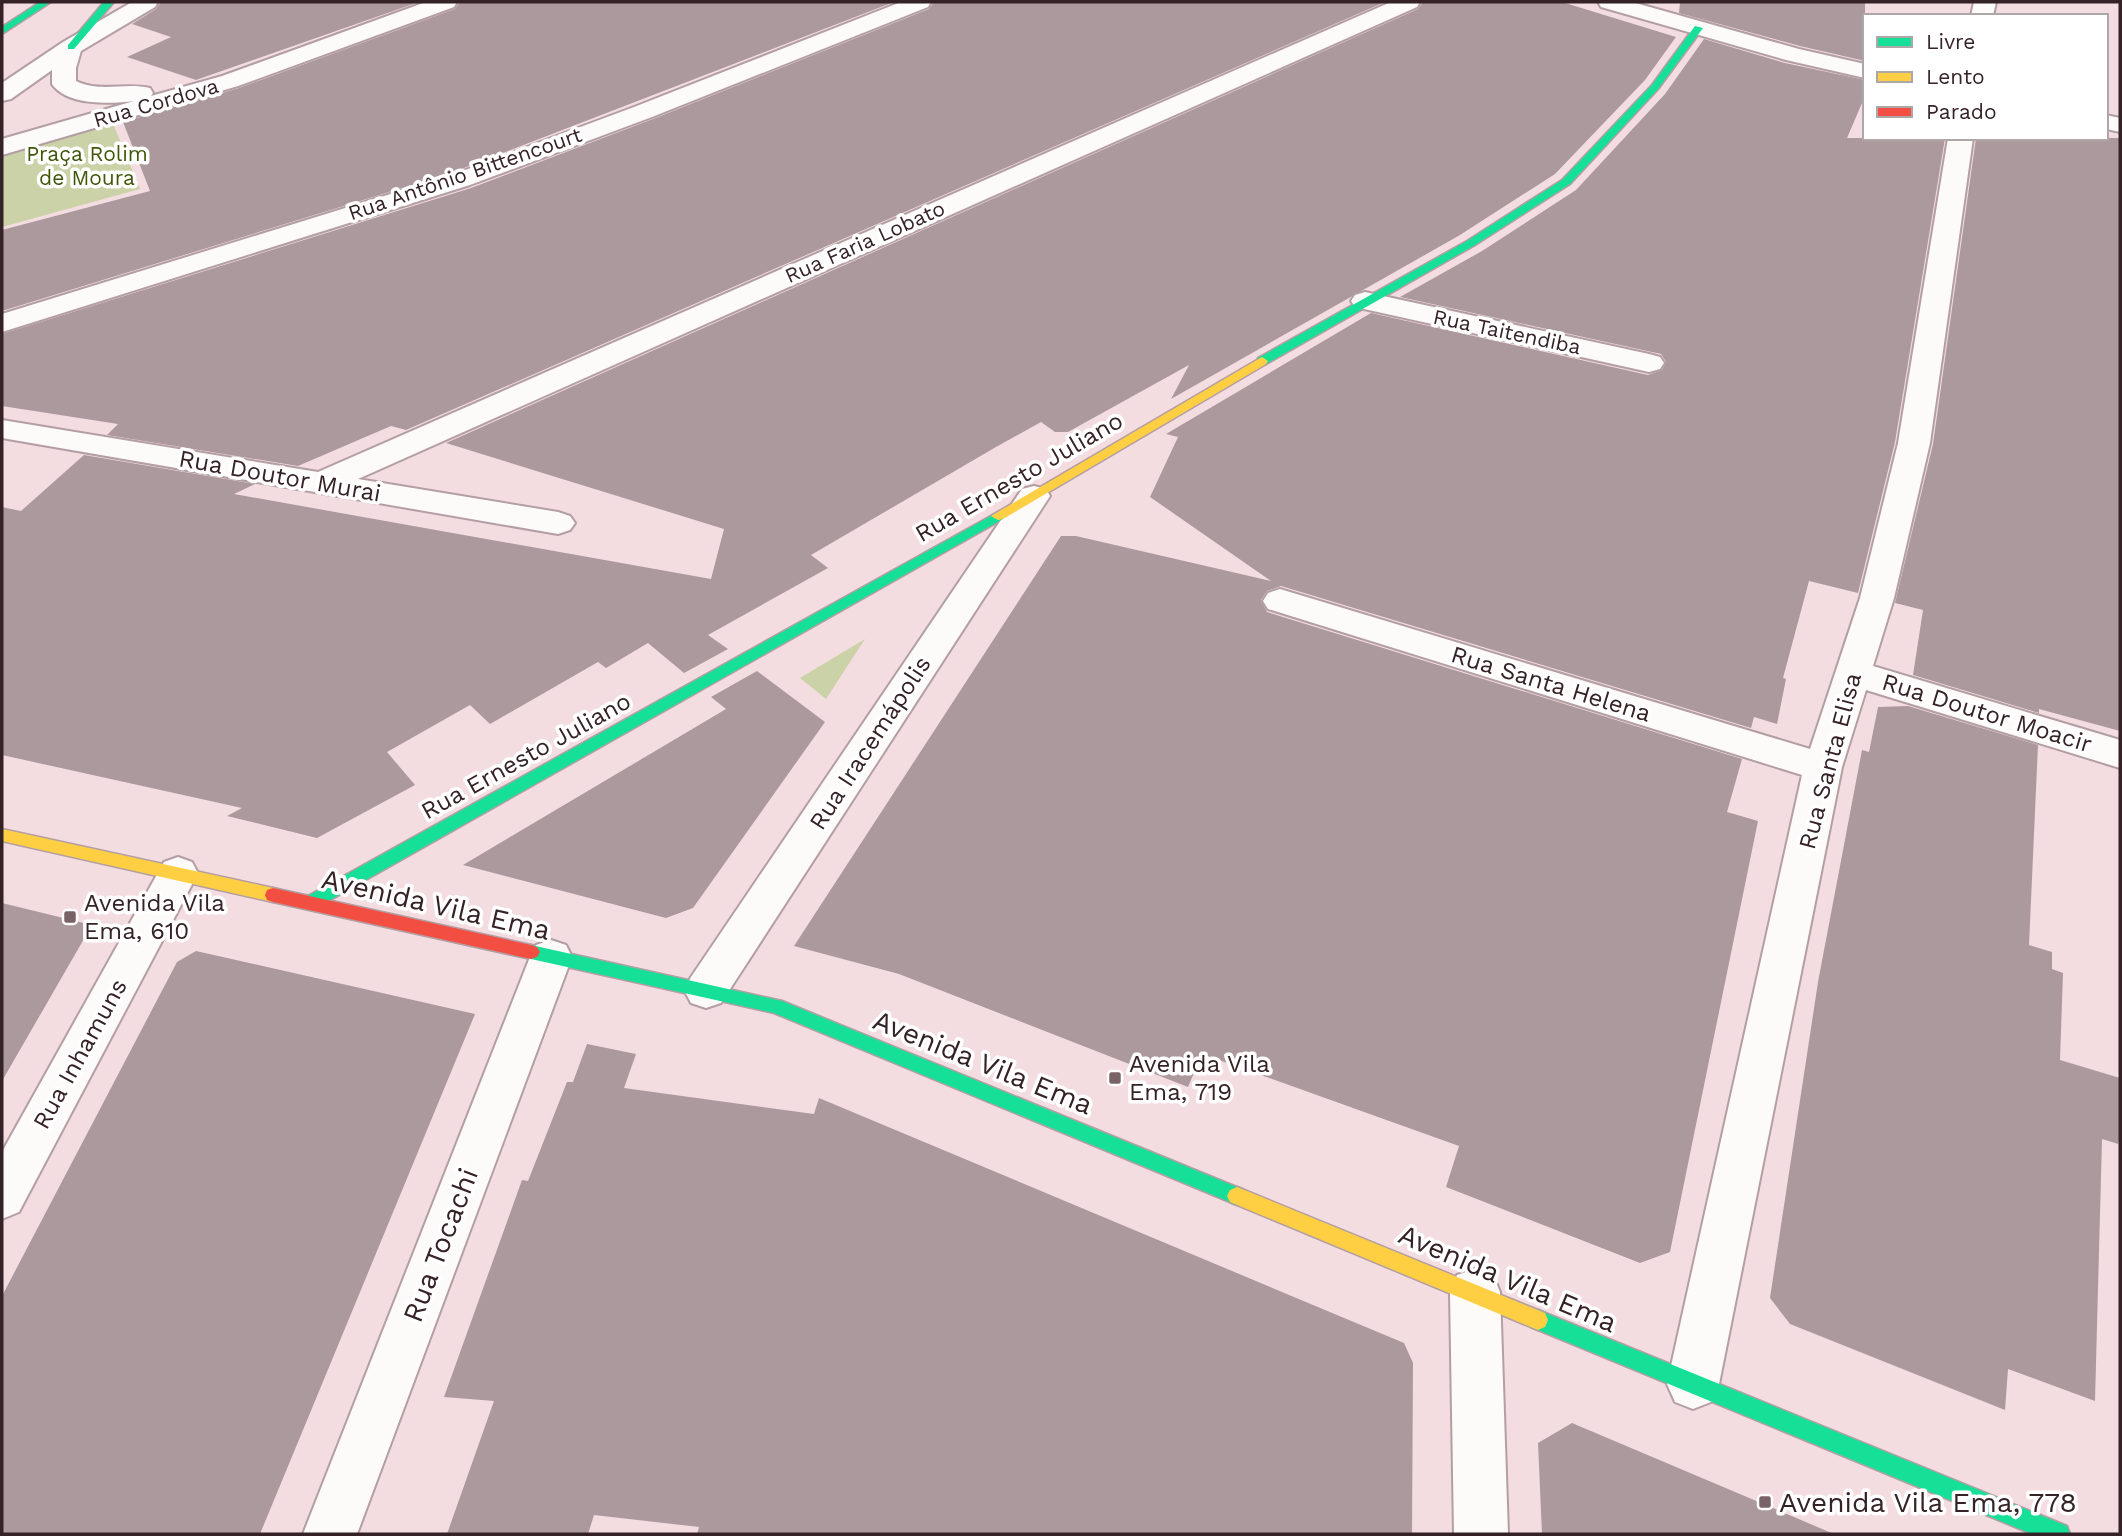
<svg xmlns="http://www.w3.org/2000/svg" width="2122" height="1536" viewBox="0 0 2122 1536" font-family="'Work Sans',sans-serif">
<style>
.green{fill:#cbd2a7}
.building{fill:#ac999d}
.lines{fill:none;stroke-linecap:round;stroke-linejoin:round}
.street-casing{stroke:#b39fa3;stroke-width:4}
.fast-casing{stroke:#b39fa3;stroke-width:3}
.slow-casing{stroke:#b39fa3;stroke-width:3}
.jam-casing{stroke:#b39fa3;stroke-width:3}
.street{fill:#fdfafa;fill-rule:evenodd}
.fast{fill:#16e098;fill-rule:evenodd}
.slow{fill:#ffcf43;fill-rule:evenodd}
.jam{fill:#f24e42;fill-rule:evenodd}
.poi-dot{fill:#786367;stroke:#fff;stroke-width:2.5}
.labels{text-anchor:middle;stroke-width:7;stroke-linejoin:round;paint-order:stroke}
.far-street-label{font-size:21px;fill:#352226;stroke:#fff}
.far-park-label{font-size:21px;fill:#3f5608;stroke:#fff}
.street-label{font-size:24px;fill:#352226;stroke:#fff}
.poi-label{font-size:24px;fill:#352226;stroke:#fff;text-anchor:start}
.near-street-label{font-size:28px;fill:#352226;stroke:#fff}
.near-poi-label{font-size:28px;fill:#352226;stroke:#fff;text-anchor:start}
</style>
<rect width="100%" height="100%" fill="#f4dde1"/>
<!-- green -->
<path class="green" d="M112,121L140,189L2,227V156Z
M865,639L826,699L800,678Z"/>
<!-- building -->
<path class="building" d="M161,2H419L196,80L127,57L171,37L132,24L156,9Z
M460,2H894L451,173L2,311V230L150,191L123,122L239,88L455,9Z
M934,2H1385L406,430L391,426L298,466L107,435L118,424L2,406V334L471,188L653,119L929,9Z
M1423,2H1562L1676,37L1645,80L1555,174L1460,235L1171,399L1189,365L1068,432H1055L1041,422L996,447L811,555L828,568L708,635L728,649L684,673L648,643L606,668L598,662L490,724L470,705L387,752L415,785L317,838L227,816L242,808L2,755V507L21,511L84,455L255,484L234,494L711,579L724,529L446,443L1418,9Z
M1680,2H1865V61L1800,46L1679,13Z
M1704,39L1785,63L1865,80V96L1847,138H1945L1895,442L1858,593L1809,581L1783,678L1786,679L1777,724L1754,717L1751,728L1281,586L1267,591L1261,600L1267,612L1742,759L1727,812L1758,821L1670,1252L1640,1263L1446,1187L1459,1146L1202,1054L1188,1087L899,974L794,946L1061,536H1076L1271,581L1150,497L1178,437L1166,434L1371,313L1648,375L1662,370L1666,362L1661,354L1400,297L1482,251L1576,190L1665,94Z
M1976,138H2120V731L2039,709V713L1913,675L1923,610L1895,603L1933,444Z
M757,671L825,722L693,908L666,918L463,865L726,709L711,697Z
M1908,706L2038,745L2029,945L2052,952V969L2063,973L2060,1060L2120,1078V1138L2118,1144L2102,1139L2095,1401L2008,1369L2005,1410L1790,1324L1770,1298L1818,982L1862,750L1869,752L1878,707Z
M2,903L92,925L2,1081Z
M196,951L475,1014L260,1534H2V1296L177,962Z
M587,1044L636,1054L624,1088L814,1114L819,1098L1404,1343L1413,1363L1412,1534H697L699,1527L594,1515L588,1534H447L494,1401L444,1397L522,1180L528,1181L567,1082H573Z
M1572,1423L1834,1534H1542L1538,1443Z"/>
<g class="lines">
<defs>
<path id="street" d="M132,2H158L155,7L81,51L76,68V81C101,93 125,82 150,88L153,93L151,96L222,76L426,2H457L454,7L238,86L2,155V139L134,101C111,104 67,106 52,84V70L11,99L2,101V83L63,42Z
M901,2H931L928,7L652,117L470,185L2,332V314L452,175L634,107Z
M1391,2H1420L1417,7L358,479L558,512L570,516L575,523L570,530L558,534L2,438V420L318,472Z
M1598,2H1632L1799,49L1865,64V78L1786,60L1601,7Z
M1974,2H1996L1993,16H1971Z
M2106,115L2120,118V132L2106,129Z
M1948,138H1973L1930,443L1894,598L1873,666L2120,740V768L1866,690L1842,767L1719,1384L1711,1402L1693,1409L1675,1402L1667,1384L1802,775L1268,609L1263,601L1268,593L1280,589L1810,749L1860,598L1898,443Z
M1365,292L1649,354L1660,357L1664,363L1660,369L1649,372L1355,307L1351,301L1355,295Z
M1034,486L1046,489L1050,496L721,1003L706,1008L691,1003L684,990L691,977L1022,489Z
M178,857L192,862L198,873L19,1212L2,1219V1152L164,862Z
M551,940L566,945L572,957L357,1534H303L530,957L536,945Z
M1475,1269L1493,1275L1500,1292L1508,1534H1454L1450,1292L1457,1275Z"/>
<path id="fast" d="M40,2H51L2,34V27Z
M104,2H114L74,49H68V45Z
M1695,26L1703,28L1658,89L1570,184L1475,245L1266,364H1258V358L1467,241L1562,180L1652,85Z
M998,512L1003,513L1005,516L1003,519L318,907H306L304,902L306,897Z
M531,945L782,1001L1244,1190L1247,1196L1244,1202L1237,1205L1230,1202L774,1013L531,959L525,957L522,952L525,947Z
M1538,1310L2067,1526L2070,1534H2032L1531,1327L1528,1320L1531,1313Z"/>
<path id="slow" d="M1262,357L1268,361L1266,364L1003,519L998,520L991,516Z
M2,829L273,888L279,890L281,895L279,900L273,902L2,841Z
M1237,1187L1545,1313L1548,1320L1545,1327L1538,1330L1230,1202L1227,1196L1230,1190Z"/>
<path id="jam" d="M273,888L531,945L537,947L540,952L537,957L531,959L273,902L267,900L265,895L267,890Z"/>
</defs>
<!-- street casing -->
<use href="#street" class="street-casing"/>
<!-- fast casing -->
<use href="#fast" class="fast-casing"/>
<!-- slow casing -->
<use href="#slow" class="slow-casing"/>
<!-- jam casing -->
<use href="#jam" class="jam-casing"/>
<!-- street -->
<use href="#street" class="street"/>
<!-- fast -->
<use href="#fast" class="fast"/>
<!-- slow -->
<use href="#slow" class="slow"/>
<!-- jam -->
<use href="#jam" class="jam"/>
</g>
<!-- markers -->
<g class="poi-dot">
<rect x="63" y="910" width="14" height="14" rx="3.5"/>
<rect x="1108" y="1071" width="14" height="14" rx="3.5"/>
<rect x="1758" y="1495" width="14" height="14" rx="3.5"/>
</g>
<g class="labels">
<!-- far-street labels -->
<g class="far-street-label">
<text transform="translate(156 103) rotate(-16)" y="7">Rua Cordova</text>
<text transform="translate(465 174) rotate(-19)" y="7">Rua Antônio Bittencourt</text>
<text transform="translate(865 242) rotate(-24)" y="7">Rua Faria Lobato</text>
<text transform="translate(1507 332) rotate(12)" y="7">Rua Taitendiba</text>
</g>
<!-- far-park labels -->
<g class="far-park-label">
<text x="87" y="161">Praça Rolim<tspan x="87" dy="24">de Moura</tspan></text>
</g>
<!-- street labels -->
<g class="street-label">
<text transform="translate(280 476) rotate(10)" y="8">Rua Doutor Murai</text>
<text transform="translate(1019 477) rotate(-30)" y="8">Rua Ernesto Juliano</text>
<text transform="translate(1551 684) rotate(17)" y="8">Rua Santa Helena</text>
<text transform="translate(1987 713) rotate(17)" y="8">Rua Doutor Moacir</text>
<text transform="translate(870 743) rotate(-57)" y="8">Rua Iracemápolis</text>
<text transform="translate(526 756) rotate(-29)" y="8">Rua Ernesto Juliano</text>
<text transform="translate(1830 761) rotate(-75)" y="8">Rua Santa Elisa</text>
<text transform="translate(80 1054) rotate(-61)" y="8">Rua Inhamuns</text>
</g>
<!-- poi labels -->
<g class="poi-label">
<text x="84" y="911">Avenida Vila<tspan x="84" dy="28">Ema, 610</tspan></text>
<text x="1129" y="1072">Avenida Vila<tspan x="1129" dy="28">Ema, 719</tspan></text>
</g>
<!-- near-street labels -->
<g class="near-street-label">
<text transform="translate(436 904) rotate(13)" y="10">Avenida Vila Ema</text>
<text transform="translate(983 1062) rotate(22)" y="10">Avenida Vila Ema</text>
<text transform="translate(440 1245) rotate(-69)" y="10">Rua Tocachi</text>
<text transform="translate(1508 1278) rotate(23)" y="10">Avenida Vila Ema</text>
</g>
<!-- near-poi labels -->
<g class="near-poi-label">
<text x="1779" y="1512">Avenida Vila Ema, 778</text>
</g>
</g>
<!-- border -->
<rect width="2122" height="1536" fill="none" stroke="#352226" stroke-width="7"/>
<!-- legend -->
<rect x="1863" y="14" width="245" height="126" fill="#ffffff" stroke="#aea7a8" stroke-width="2"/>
<rect x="1877" y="37" width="35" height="10" fill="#16e098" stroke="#aea7a8" stroke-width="2"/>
<text x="1926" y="49" font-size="21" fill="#352226">Livre</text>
<rect x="1877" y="72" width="35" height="10" fill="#ffcf43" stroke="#aea7a8" stroke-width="2"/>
<text x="1926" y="84" font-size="21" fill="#352226">Lento</text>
<rect x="1877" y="107" width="35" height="10" fill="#f24e42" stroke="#aea7a8" stroke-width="2"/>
<text x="1926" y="119" font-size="21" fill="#352226">Parado</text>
</svg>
